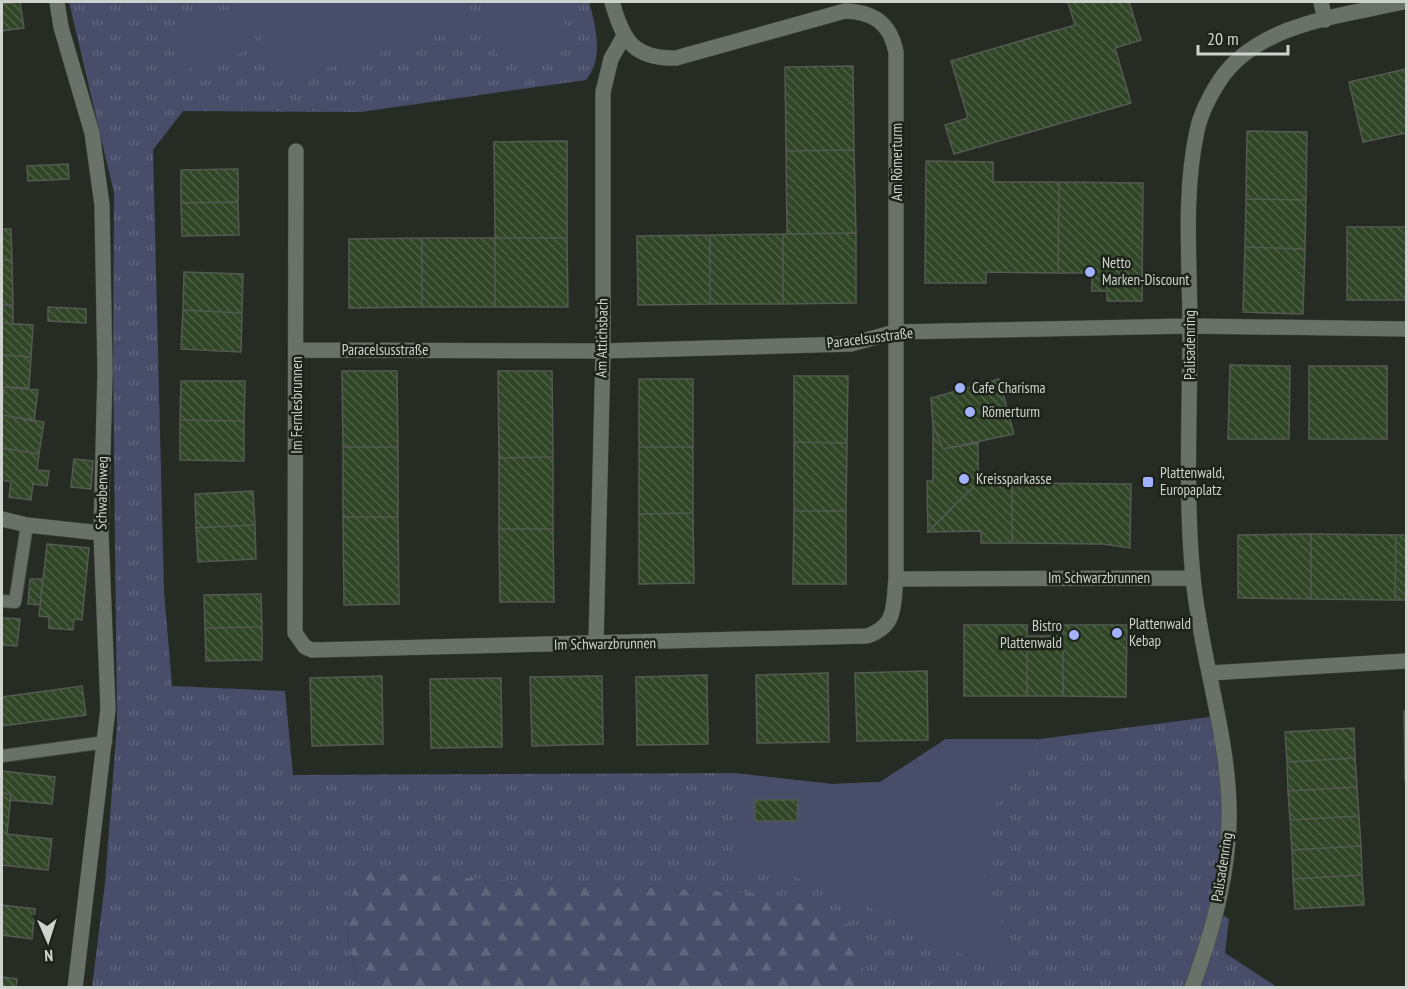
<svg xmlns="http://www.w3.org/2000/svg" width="1408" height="989" viewBox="0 0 1408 989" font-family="'PT Sans Narrow',sans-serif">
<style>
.grass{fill:url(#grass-tufts)}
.forest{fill:url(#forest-firs)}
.green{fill:#484d69}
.building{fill:url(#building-back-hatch);stroke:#535a51;stroke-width:1.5}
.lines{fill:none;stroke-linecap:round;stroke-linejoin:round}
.lane-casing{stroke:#444a43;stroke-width:14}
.street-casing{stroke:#444a43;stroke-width:16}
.lane{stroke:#6a7168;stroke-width:12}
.street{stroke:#6a7168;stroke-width:15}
.poi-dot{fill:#a3b2fd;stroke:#1d231a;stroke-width:2}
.labels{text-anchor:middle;stroke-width:5;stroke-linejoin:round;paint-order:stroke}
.street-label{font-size:15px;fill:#ced3cd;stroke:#1d231a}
.poi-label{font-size:15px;fill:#ced3cd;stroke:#1d231a;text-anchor:start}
</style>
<defs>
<pattern id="grass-tufts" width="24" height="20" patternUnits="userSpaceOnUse" patternTransform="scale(1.5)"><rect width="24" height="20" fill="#484d69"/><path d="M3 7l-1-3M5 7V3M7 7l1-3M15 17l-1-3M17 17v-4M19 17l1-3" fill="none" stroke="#61667d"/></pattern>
<pattern id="forest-firs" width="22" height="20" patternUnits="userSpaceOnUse" patternTransform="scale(1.5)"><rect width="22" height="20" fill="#484d69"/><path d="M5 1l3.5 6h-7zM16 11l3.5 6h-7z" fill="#61667d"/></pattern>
<pattern id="building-back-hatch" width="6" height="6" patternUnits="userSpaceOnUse" patternTransform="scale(1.5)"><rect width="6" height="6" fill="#304627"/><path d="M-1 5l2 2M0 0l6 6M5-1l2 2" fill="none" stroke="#4d6045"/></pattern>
</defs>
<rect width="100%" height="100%" fill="#262c24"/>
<!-- grass -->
<path class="grass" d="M69,2H589C596,27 604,58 586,80L361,112L183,111L153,150L164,591L172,686L285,691L293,775L733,773L832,784L880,782L946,739H1040L1217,716L1229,804L1215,911L1229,919L1225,953L1277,987H859L864,978L346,929L358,987H92L105,883L117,724L113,360L114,193Z"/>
<!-- forest -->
<path class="forest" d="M357,872L781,895L856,928L864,978L859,988L358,987L346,929Z"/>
<!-- green -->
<path class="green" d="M250,2H456L464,27L274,83Z
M482,2H559L572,46L501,66Z
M246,5L258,47L181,71L169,27Z
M946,739H1040L990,813L983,887L1004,928L1007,965L990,969L890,916L790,875L734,869L733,773L832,784L880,782Z"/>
<!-- building -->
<path class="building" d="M20,2L24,28L2,31V4Z
M1068,2H1129L1141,40L1115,48L1131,103L954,154L945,125L968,118L951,61L1075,25Z
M853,66L854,150L786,151L785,67Z
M1406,69V133L1363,142L1349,82Z
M1247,131L1307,132L1306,200L1246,199Z
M567,141V238H495L494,142Z
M854,150L856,233L787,234L786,151Z
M926,161L993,162V182H1059L1058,273L986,272V283H925Z
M68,164L69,179L28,181L27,166Z
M238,169V202L181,203V170Z
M1059,182L1143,183L1142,301H1107V291H1092V273H1058Z
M1246,199L1306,200L1305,249L1245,247Z
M238,202L239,235L182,236L181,203Z
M1347,227H1406V300H1347Z
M2,229H11L12,260H2Z
M856,233V303L783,304V234Z
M783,234V304H710V235Z
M710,235V304L638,305L637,236Z
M422,238H495V307H422Z
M422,238V307L349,308V239Z
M495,238H567L568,307H495Z
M1245,247L1305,249L1303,314L1243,312Z
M2,260H12L13,305H2Z
M184,272L243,274L242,313L183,310Z
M2,305H13V324L2,323Z
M48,307L86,309V323L48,321Z
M183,310L242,313L241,352L181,349Z
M2,323L33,325L31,357L2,355Z
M2,355L31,357L29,388L2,387Z
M1230,365L1290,366L1289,439H1228Z
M1309,366H1387V439H1309Z
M342,371H397L398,447H343Z
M498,371H552L553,457L499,458Z
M794,376H848L847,443L794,442Z
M639,379H693V447H639Z
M999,379L1014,434L943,449L933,425L931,398Z
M181,381H245L244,421L180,420Z
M4,387L38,390L34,421L2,415Z
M2,415L44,422L39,454L2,448Z
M180,420L244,421V461L180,460Z
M933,425L943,449L978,443V482L928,532L927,481H933Z
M794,442L847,443L846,511H794Z
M343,447H398V517H343Z
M639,447H693V513L639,514Z
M2,448L39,454L37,470L49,471L47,486L33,484L31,500L9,497L11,482L2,480Z
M553,457V529H499V458Z
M74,459L93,461L91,489L71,487Z
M978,482L1012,483V543H981V531L928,532Z
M1012,483L1131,484L1130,548L1103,544L1012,543Z
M253,491L255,525L196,528L195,494Z
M794,511H846V584H793Z
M693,513L694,583L639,584V514Z
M343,517H398L399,604L344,605Z
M255,525L256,559L198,562L196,528Z
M499,529H553L554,602H500Z
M1311,534L1396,535L1395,600L1311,599Z
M1311,534V599L1238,598V535Z
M1396,535H1406V600H1395Z
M47,544L89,548L82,620L74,619L73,630L49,628V617L39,616Z
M30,579H43L40,605L28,604Z
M261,594L262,627L205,628L204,595Z
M2,618L20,619L17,646L2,645Z
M964,625H1027V696H964Z
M1063,625H1127L1126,697L1063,696Z
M262,627V660L206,661L205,628Z
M1027,636H1063V696H1027Z
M927,671L928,740L857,741L855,673Z
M828,673L829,742L757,743L756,675Z
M707,675L708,744L637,745L636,677Z
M382,676L383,744L312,746L310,678Z
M602,676L603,744L532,746L530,677Z
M501,678L502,747L431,748L430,679Z
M82,686L86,715L2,726V697Z
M1404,711H1406V780H1405Z
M1354,728L1355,758L1287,762L1285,732Z
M1355,758L1357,787L1288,791L1287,762Z
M2,771L55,777L52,804L10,800L11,794L2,793Z
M1357,787L1359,816L1290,820L1288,791Z
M2,793L11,794L7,834L52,839L48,870L2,865Z
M755,800H798L797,821H755Z
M1359,816L1361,846L1292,850L1290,820Z
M1361,846L1362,875L1293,879L1292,850Z
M1362,875L1364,905L1295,909L1293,879Z
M2,905L35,909L32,939L2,935Z
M2,977L17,979L16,988H2Z"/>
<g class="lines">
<defs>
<path id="lane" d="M2,601L15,602L27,525
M2,756L106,742"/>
<path id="street" d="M57,2L61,27L92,133L102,205L105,372L101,533L108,709L75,988
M1321,2L1325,20
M296,151L295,633L305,647L312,650L867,636C897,626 893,606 896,579V52C890,23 874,12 845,11L676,58C633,59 623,40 612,2
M298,350L603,351L851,344L895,332L1190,326L1406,329
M2,519L27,525L101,533
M896,579L1193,578
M596,644L603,351V92L611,59L624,36
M1210,673L1406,661
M1192,988C1213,930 1231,868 1229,806C1227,729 1200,654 1193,577C1185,495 1190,411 1190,329C1190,264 1183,195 1197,131C1200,115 1211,94 1220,80C1258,23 1342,16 1403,2"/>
</defs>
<!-- lane casing -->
<use href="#lane" class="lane-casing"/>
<!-- street casing -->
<use href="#street" class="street-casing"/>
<!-- lane -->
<use href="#lane" class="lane"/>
<!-- street -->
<use href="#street" class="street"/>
</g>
<!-- markers -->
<g class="poi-dot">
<circle cx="1090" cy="272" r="6"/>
<circle cx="960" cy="388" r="6"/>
<circle cx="970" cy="412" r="6"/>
<circle cx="964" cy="479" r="6"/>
<rect x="1142" y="476" width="12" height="12" rx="3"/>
<circle cx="1117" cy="633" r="6"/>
<circle cx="1074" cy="635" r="6"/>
</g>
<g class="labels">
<!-- street labels -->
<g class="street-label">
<text transform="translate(897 162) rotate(-90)" y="5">Am Römerturm</text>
<text transform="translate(602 338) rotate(-89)" y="5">Am Attichsbach</text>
<text transform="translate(870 338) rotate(-7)" y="5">Paracelsusstraße</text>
<text transform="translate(1190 345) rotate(-90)" y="5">Palisadenring</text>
<text x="385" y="355">Paracelsusstraße</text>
<text transform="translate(297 405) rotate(-90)" y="5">Im Fernlesbrunnen</text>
<text transform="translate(102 493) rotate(-89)" y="5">Schwabenweg</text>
<text x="1099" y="583">Im Schwarzbrunnen</text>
<text transform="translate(605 644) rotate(-1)" y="5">Im Schwarzbrunnen</text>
<text transform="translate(1222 867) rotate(-81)" y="5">Palisadenring</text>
</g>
<!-- poi labels -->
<g class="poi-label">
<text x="1102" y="268">Netto<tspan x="1102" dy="17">Marken-Discount</tspan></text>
<text x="972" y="393">Cafe Charisma</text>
<text x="982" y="417">Römerturm</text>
<text x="1160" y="478">Plattenwald,<tspan x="1160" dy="17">Europaplatz</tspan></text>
<text x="976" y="484">Kreissparkasse</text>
<text x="1129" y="629">Plattenwald<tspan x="1129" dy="17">Kebap</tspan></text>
<text x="1062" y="631" text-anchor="end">Bistro<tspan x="1062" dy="17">Plattenwald</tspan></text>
</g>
</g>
<!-- border -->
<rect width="1408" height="989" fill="none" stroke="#ced3cd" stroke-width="6"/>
<!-- north arrow -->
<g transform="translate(48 941) rotate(177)" stroke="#1d231a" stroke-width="4.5" paint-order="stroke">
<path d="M0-4.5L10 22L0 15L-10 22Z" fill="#ced3cd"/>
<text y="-9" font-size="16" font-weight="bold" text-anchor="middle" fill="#ced3cd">N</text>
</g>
<!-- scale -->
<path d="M1198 45v9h90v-9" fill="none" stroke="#ced3cd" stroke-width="3"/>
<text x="1207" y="45" font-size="18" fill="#ced3cd" stroke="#1d231a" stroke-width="4.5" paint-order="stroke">20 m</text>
</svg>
